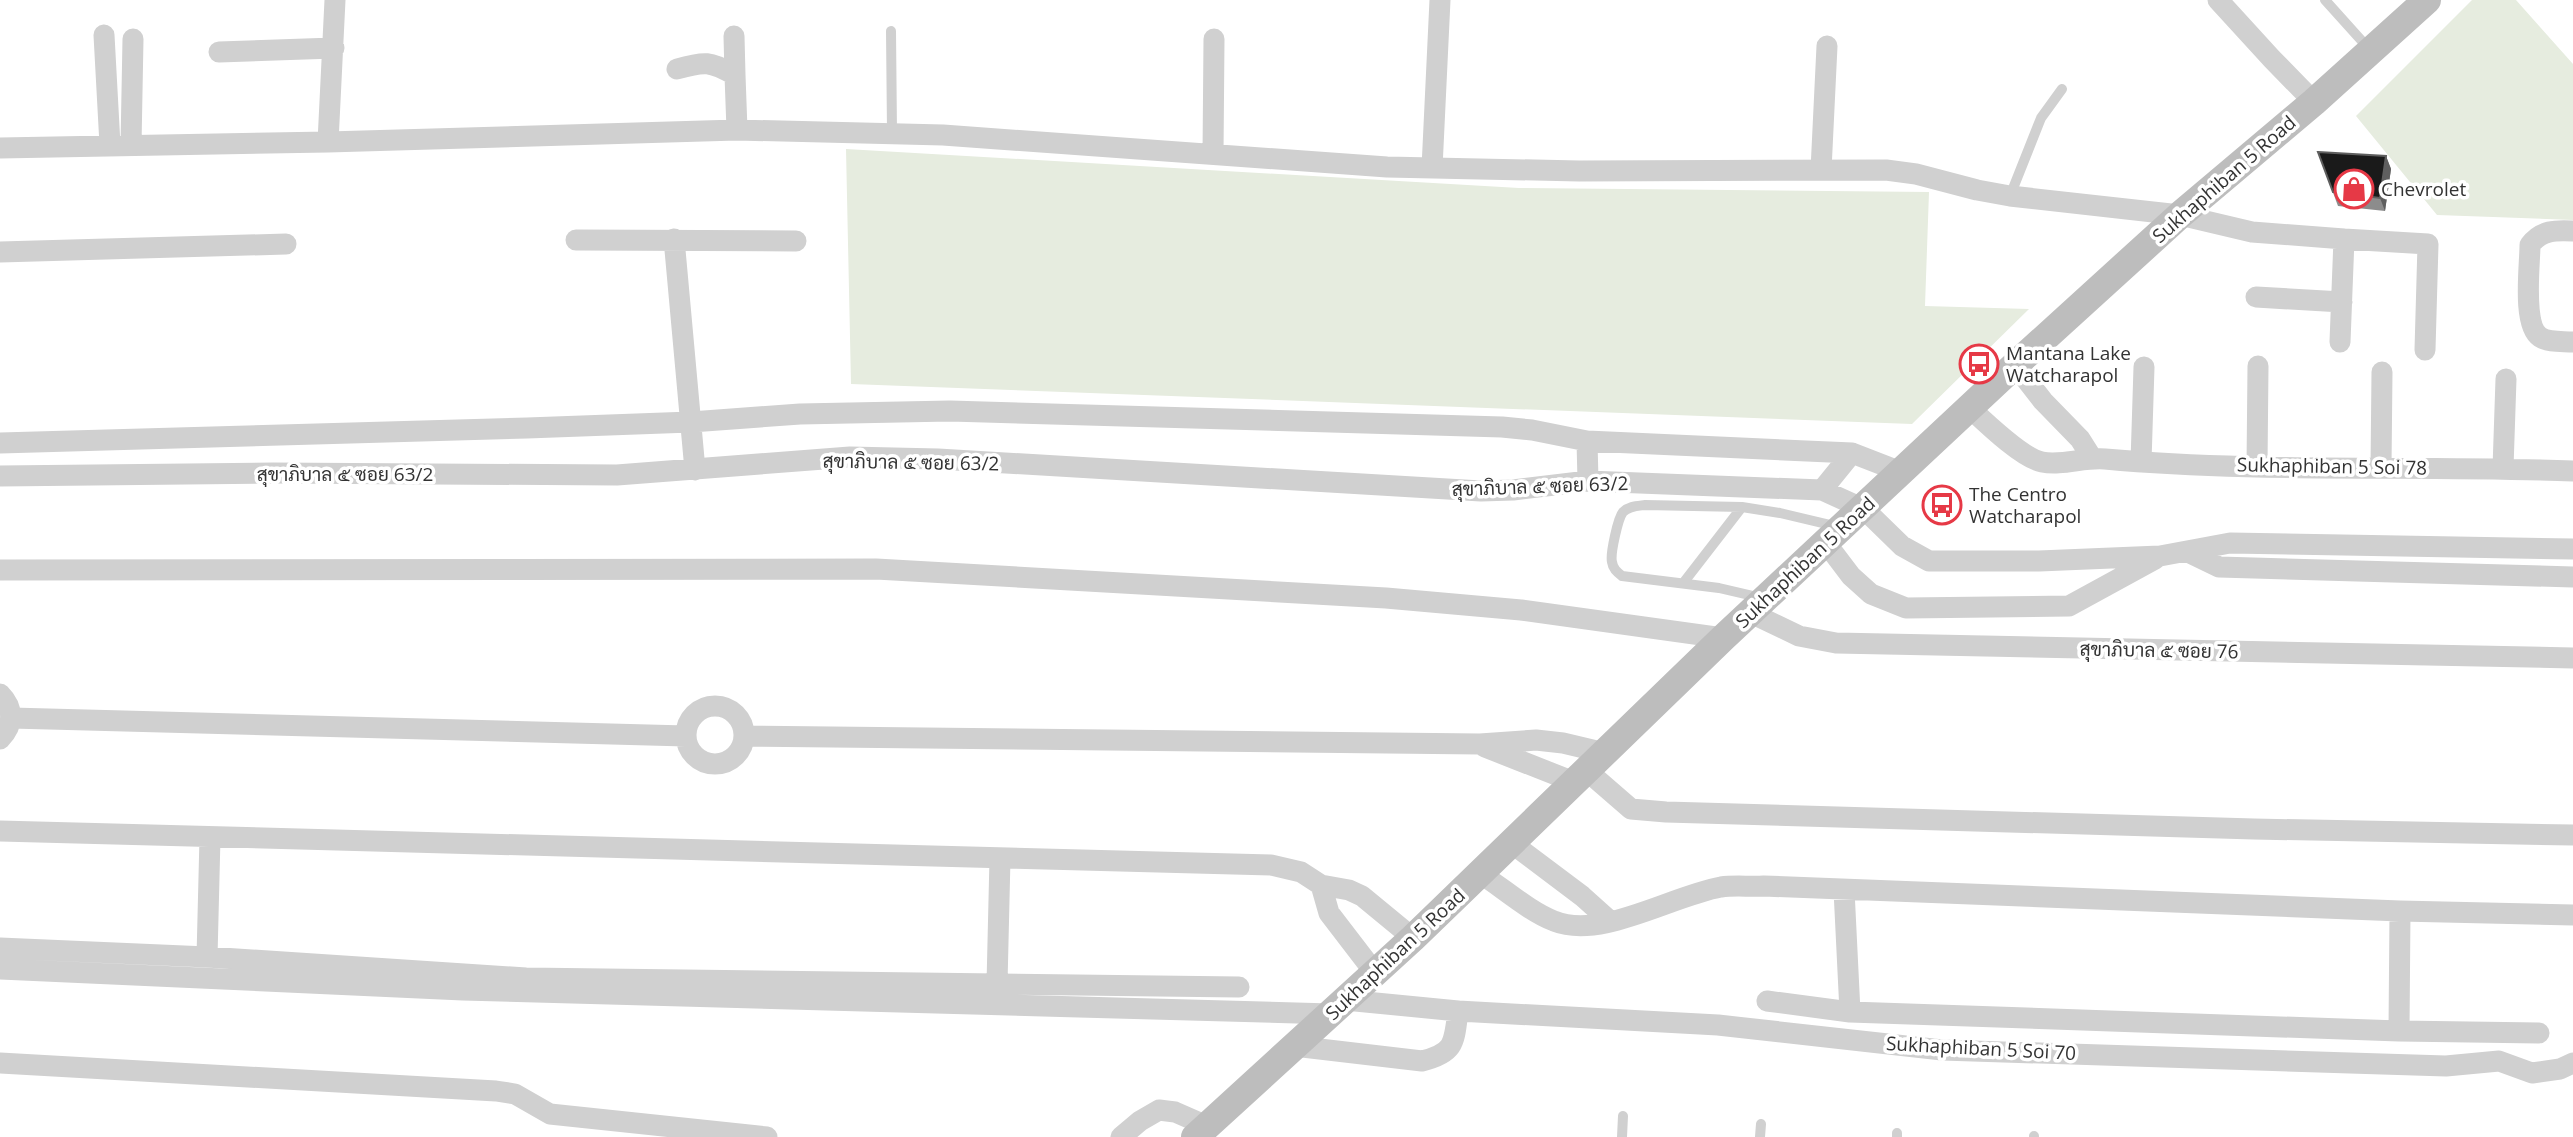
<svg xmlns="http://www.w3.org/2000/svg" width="2573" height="1137" viewBox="0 0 2573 1137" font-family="'Open Sans',Sarabun,sans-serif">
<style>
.green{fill:#e6ecdf}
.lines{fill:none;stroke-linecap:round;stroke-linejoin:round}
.service{stroke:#d0d0d0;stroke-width:10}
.minor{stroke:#d0d0d0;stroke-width:21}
.secondary{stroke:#bdbdbd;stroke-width:28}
.wall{fill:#8c8c8c}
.shaded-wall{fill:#5f5f5f}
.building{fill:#1a1a1a;stroke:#5f5f5f;stroke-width:2}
.labels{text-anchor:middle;stroke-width:7;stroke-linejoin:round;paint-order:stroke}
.street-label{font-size:19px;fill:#333;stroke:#fff}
.poi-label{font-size:19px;fill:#333;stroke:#fff;text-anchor:start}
</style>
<rect width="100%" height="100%" fill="#fff"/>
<!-- green -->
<path class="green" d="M2472,0H2516L2573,64V220L2437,215L2356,116Z
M846,149L1519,188L1929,192L1925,306L2029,309L1912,424L851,384Z"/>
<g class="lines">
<!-- service -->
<path class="service" d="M2325,0L2370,50
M891,31L892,132
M2010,196L2041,118L2062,89
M1684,582L1742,507
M1762,598L1719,588L1622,576C1617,572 1613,569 1612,562C1610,554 1618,518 1623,512C1629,506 1637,506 1645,505L1742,507L1780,513L1839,527
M1622,1137L1623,1116
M1760,1137L1761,1124
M1897,1137V1133
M2034,1137V1136"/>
<!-- minor -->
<path class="minor" d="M2218,0L2272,59L2314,102
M104,35L110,145
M734,36L735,75
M219,52L334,48
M677,69C705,61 710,61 735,75L737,130
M328,142L335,0
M131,145L133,39
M0,148L328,142L737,130L943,135L1387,167L1579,171L1886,170L1916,174L1977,190L2010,196L2180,215L2252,232L2344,239L2340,342
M1213,154L1214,39
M1432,168L1440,0
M1821,170L1827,46
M2573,231C2556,230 2541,230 2530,245C2530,265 2522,325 2540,337C2549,343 2563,341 2573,342
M674,239L695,470
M2344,239L2428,244L2425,350
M576,240L796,241
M0,252L286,244
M2256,297L2342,302
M2015,365L2043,401L2080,439L2092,458
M1970,408C1985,422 2022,458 2042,462C2062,466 2085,457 2105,459C2260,473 2417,465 2573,471
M1587,441L1588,481
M0,443L527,428L691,422L800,414L950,411L1502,427L1532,430L1587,441L1852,453L1901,472
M2141,462L2144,367
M2257,466L2258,366
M2381,467L2382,372
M2503,468L2506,379
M0,476L273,473L617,475L850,457L938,459L1481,491L1513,490L1588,481L1822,490L1864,509L1902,546L1929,561H2039L2160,556L2230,543L2573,549
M1822,490L1852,453
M1826,543L1851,576L1871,594L1906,608L2069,606L2155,559
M2188,552L2219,567L2573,577
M0,570L876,569L1386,598L1521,610L1723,638
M1751,613L1799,636L1836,643L2573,658
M0,694C14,708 14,725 0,739
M686 735a29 29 0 1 1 58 0a29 29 0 1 1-58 0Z
M11,718L686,736
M744,736L1480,744L1536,740L1563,743L1605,753
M1485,747L1574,782
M1586,770L1631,809L1666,812L2254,829L2573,835
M0,831L1271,865L1301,872L1321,885L1349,890L1362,896L1413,938
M1513,844L1582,896L1611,922
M1481,874C1503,888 1530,912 1554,921C1601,940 1671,896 1721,887C1735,885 1750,887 1764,886L2400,911L2573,915
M1321,885L1329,913L1375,973
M1844,890L1850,1012L2399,1031L2400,911
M0,948L207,957L526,978L1239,987
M207,957L210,837
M0,969L463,990L1331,1014
M997,984L1000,858
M1345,1000L1458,1011L1718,1025L1942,1050L2446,1066L2499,1061L2532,1073L2560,1069L2573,1063
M1767,1001L1850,1012
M2399,1031L2539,1033
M1294,1046L1422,1061C1455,1053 1454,1043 1458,1011
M0,1063L496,1091L515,1094L550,1114L767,1137
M1121,1137L1140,1121L1159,1110L1175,1112L1207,1126"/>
<!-- secondary -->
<path class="secondary" d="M1195,1137L1413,938L1723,638L2015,365L2180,215L2314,102L2427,0"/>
</g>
<!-- wall -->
<path class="wall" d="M2318,152L2386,156L2391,169L2385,211L2338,206Z"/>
<!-- shaded-wall -->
<path class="shaded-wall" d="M2386,156L2391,169L2385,211L2380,198Z"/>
<!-- building -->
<path class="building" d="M2318,152L2386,156L2380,198L2333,192Z"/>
<!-- icons -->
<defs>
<symbol id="shop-ring" viewBox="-11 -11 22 22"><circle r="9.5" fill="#fff" stroke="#e63946" stroke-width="1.5"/><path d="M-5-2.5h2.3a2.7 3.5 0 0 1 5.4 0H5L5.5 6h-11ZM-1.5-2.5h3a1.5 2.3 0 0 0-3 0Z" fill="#e63946"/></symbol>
<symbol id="bus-ring" viewBox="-11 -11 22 22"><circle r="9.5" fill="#fff" stroke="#e63946" stroke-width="1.5"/><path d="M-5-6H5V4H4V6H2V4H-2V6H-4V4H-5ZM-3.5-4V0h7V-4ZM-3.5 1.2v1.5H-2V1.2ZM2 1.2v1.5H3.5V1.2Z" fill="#e63946"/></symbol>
</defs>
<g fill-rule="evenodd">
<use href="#shop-ring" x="2332" y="167" width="44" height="44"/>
<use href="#bus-ring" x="1957" y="342" width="44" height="44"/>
<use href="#bus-ring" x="1920" y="483" width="44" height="44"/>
</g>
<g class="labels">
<!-- street labels -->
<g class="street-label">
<text transform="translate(2224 179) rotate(-41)" y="7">Sukhaphiban 5 Road</text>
<text transform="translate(911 462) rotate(1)" y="7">สุขาภิบาล ๕ ซอย 63/2</text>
<text transform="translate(2332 466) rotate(1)" y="7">Sukhaphiban 5 Soi 78</text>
<text x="345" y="481">สุขาภิบาล ๕ ซอย 63/2</text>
<text transform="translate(1540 486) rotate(-2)" y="7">สุขาภิบาล ๕ ซอย 63/2</text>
<text transform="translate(1805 562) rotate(-43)" y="7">Sukhaphiban 5 Road</text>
<text transform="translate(2159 650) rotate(1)" y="7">สุขาภิบาล ๕ ซอย 76</text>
<text transform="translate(1395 954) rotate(-43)" y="7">Sukhaphiban 5 Road</text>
<text transform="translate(1981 1048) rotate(3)" y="7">Sukhaphiban 5 Soi 70</text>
</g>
<!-- poi labels -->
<g class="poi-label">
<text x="2381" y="196">Chevrolet</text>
<text x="2006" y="360">Mantana Lake<tspan x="2006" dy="22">Watcharapol</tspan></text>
<text x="1969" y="501">The Centro<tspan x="1969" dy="22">Watcharapol</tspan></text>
</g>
</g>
</svg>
